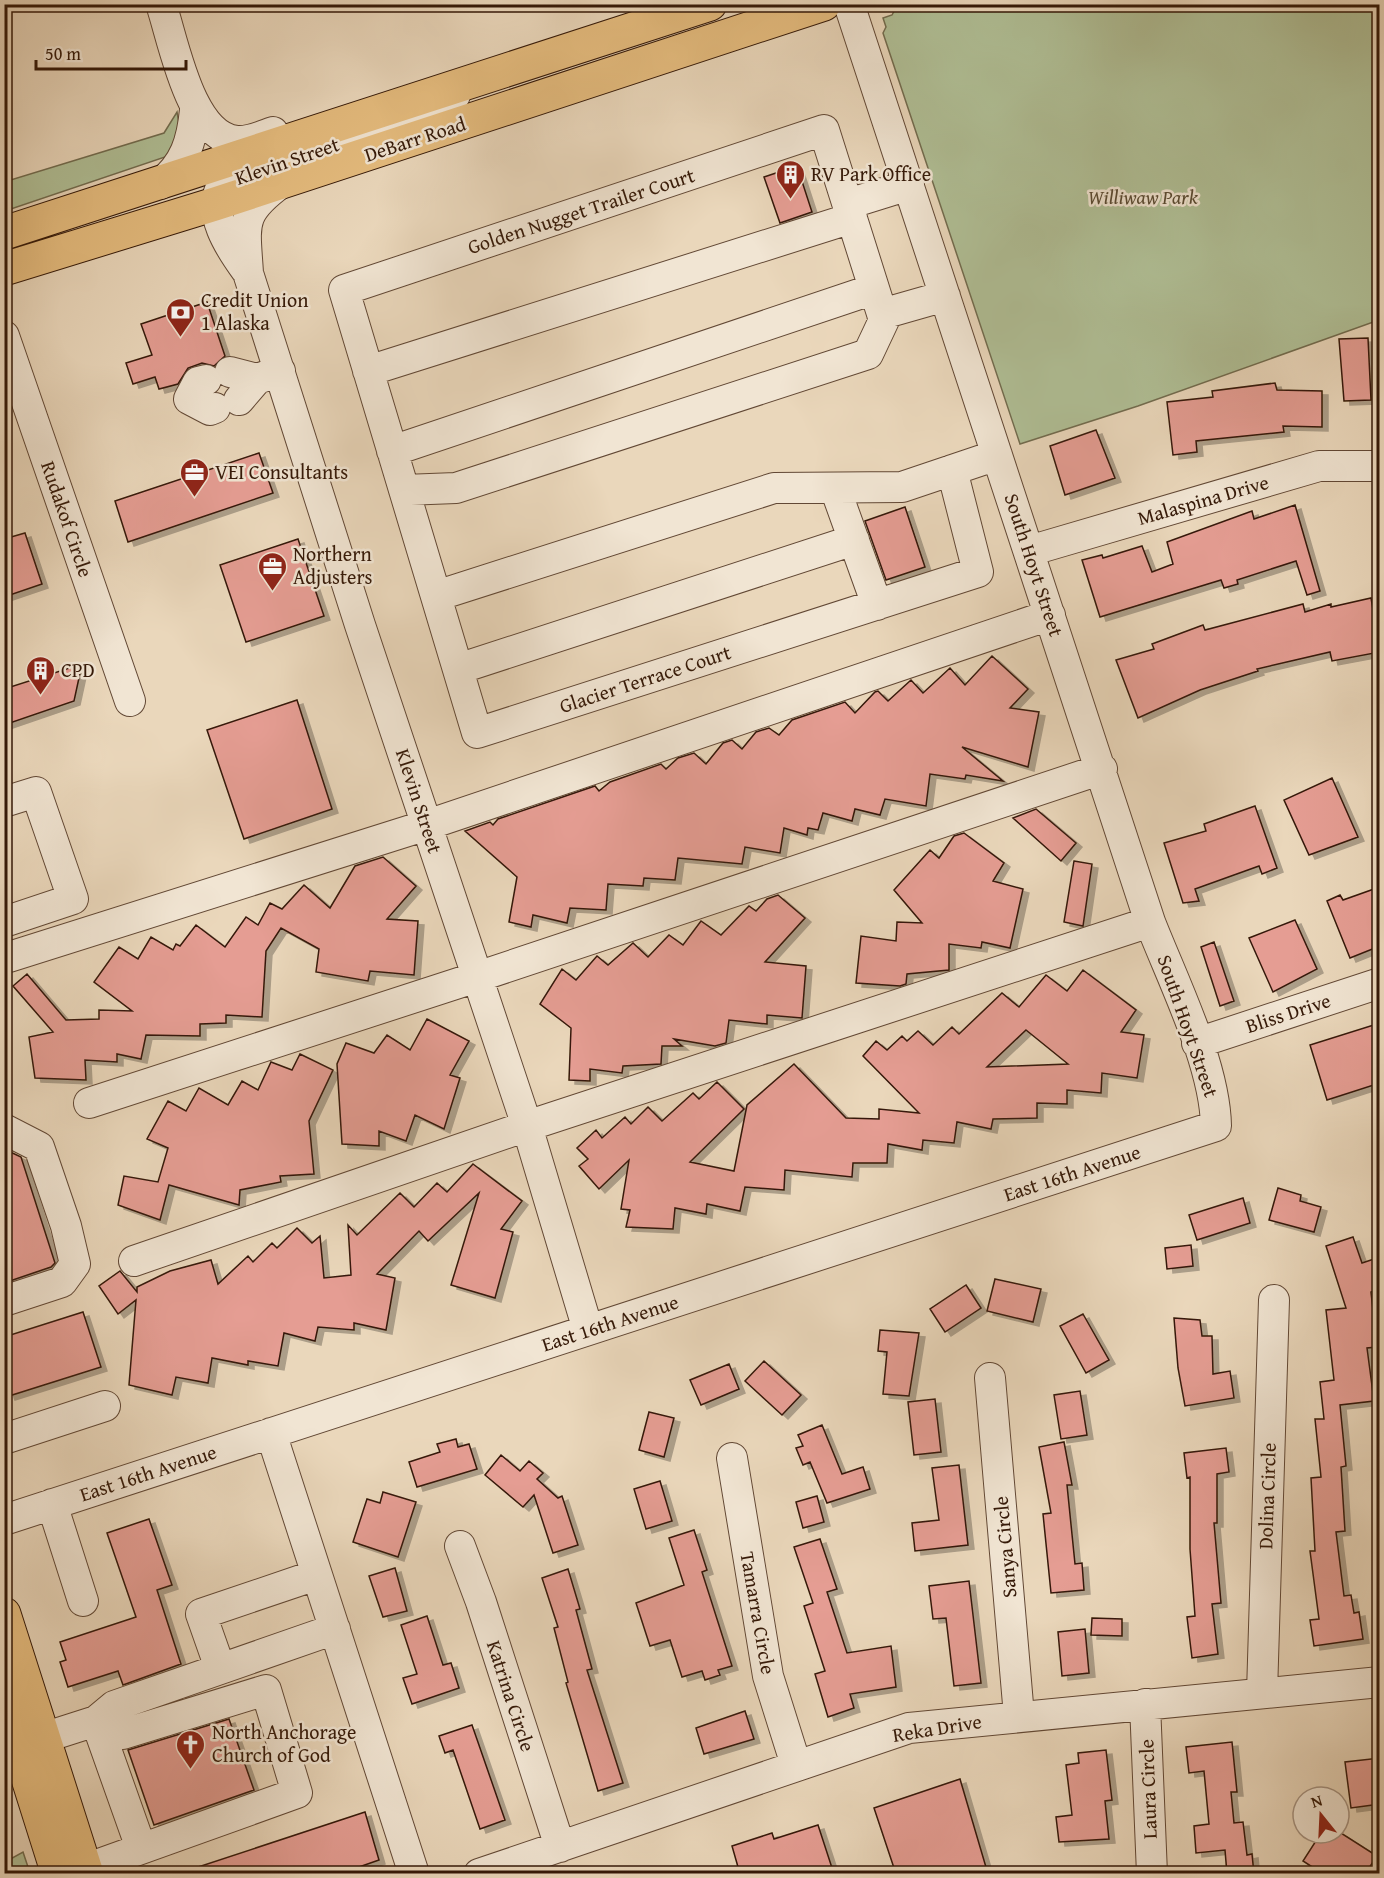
<svg xmlns="http://www.w3.org/2000/svg" width="1384" height="1878" viewBox="0 0 1384 1878" font-family="'Gentium Book Plus',serif">
<style>
.green{fill:#b0bf96;stroke:#726c4f;stroke-width:1.5}
.building{fill:#e59d93;stroke:#351908;stroke-width:1.5;fill-rule:evenodd;filter:url(#shadow)}
.lines{fill:none;stroke-linecap:round;stroke-linejoin:round}
.minor-casing{stroke:#624835;stroke-width:32}
.major-casing{stroke:#351908;stroke-width:35}
.minor{stroke:#f1e5d3;stroke-width:30}
.major{stroke:#e5bc7e;stroke-width:33}
.labels{text-anchor:middle;stroke-width:5;stroke-linejoin:round;paint-order:stroke}
.street-label{font-size:20px;fill:#351908;stroke:#f1e5d3}
.poi-label{font-size:20px;fill:#351908;stroke:#f1e5d3;text-anchor:start}
.park-label{font-size:20px;font-style:italic;fill:#5a4b33;stroke:#f1e5d3}
</style>
<defs>
<filter id="shadow"><feDropShadow dx="6" dy="4" stdDeviation="0" flood-color="#0004"/></filter>
</defs>
<rect width="100%" height="100%" fill="#ead7bb"/>
<filter id="stains"><feTurbulence type="fractalNoise" baseFrequency=".00333" numOctaves="4"/><feColorMatrix values="0 0 0 0 .2 0 0 0 0 .09 0 0 0 0 .02 0 0 0 .5 -.17"/></filter>
<radialGradient id="worn" r=".72"><stop offset=".6" stop-color="#630" stop-opacity="0"/><stop offset="1" stop-color="#630" stop-opacity=".3"/></radialGradient>
<!-- green -->
<path class="green" d="M901,5H1379V320L1138,406L1020,444L883,33L886,27L883,18L892,15L897,6Z
M177,112L180,130L171,155L5,211L4,182L164,133Z
M23,1852L30,1873H5V1862Z"/>
<!-- building -->
<path class="building" d="M797,166L812,212L780,223L764,177Z
M207,302L225,356L214,366L202,363L188,368L178,384L159,389L155,377L133,384L126,363L152,355L141,324Z
M1368,338L1371,400L1344,401L1339,339Z
M1275,383L1277,390L1322,391V427L1283,426L1284,432L1196,441L1197,452L1173,455L1167,402L1213,397L1212,391Z
M1096,430L1115,478L1065,495L1050,446Z
M259,453L273,493L128,542L115,501Z
M1295,505L1320,591L1307,595L1296,561L1237,580L1238,584L1224,588L1221,580L1100,617L1082,560L1102,555L1103,558L1142,546L1152,572L1173,564L1167,542L1252,511L1254,519Z
M905,507L925,567L886,580L865,521Z
M25,533L42,584L4,597V539Z
M298,539L324,616L246,642L220,565Z
M1371,598L1380,652L1332,661L1330,652L1257,669L1258,671L1200,690L1138,718L1116,660L1154,649L1152,644L1203,625L1205,630L1303,604L1305,612L1331,604V607Z
M992,656L1028,689L1010,708L1039,712L1028,767L962,747L1003,781L966,775L965,779L930,774L926,806L885,799L880,815L855,809L852,821L823,813L818,830L808,828L807,835L784,828L780,853L745,847L742,864L678,858L675,880L644,878L643,886L608,884L606,910L570,908L567,923L533,915L531,927L509,922L517,877L465,831L490,822L493,825L498,819L595,786L599,791L610,782L661,764L666,769L678,758L694,753L706,764L723,743L732,740L742,749L756,732L769,728L779,735L792,720L845,702L855,713L875,692L878,691L888,701L911,680L923,693L950,668L965,685Z
M82,664L74,701L4,725V689Z
M297,700L332,809L244,839L207,730Z
M1332,778L1358,837L1309,855L1284,800Z
M1255,806L1277,868L1262,874L1259,866L1195,889L1199,901L1183,903L1164,843L1206,831L1204,824Z
M1036,809L1076,843L1061,861L1013,818Z
M964,833L1004,863L993,881L1023,889L1010,948L982,942L981,948L949,944V970L907,974L906,984L900,986L856,983L861,936L896,941L897,922L922,923L894,890L930,850L939,858L954,836Z
M383,857L416,886L387,919L418,921L414,975L370,971L368,981L316,972L319,949L281,928L266,951L262,1017L226,1015V1023L200,1024V1036L146,1035L141,1059L117,1054V1062L85,1060L86,1080L35,1078L29,1037L53,1032L13,986L27,974L66,1020L99,1019V1010L132,1011L94,982L119,947L138,959L151,937L173,950L176,944L180,946L196,925L225,947L246,917L258,925L270,903L282,909L304,885L330,908L355,866Z
M1074,861L1092,864L1083,926L1064,922Z
M1374,889L1380,903V946L1350,958L1327,901L1340,895L1343,900Z
M778,895L805,918L765,962L806,966L802,1018L767,1015V1024L729,1020L726,1043L715,1046L674,1039L682,1046H662L661,1064L623,1066L622,1073L590,1069V1081L569,1080L571,1028L540,1004L562,969L576,980L597,956L608,965L633,943L648,957L669,935L683,945L701,921L721,935L749,906L756,911L767,899Z
M1295,920L1317,969L1273,992L1249,938Z
M1214,942L1234,1001L1220,1006L1201,947Z
M1083,970L1136,1010L1121,1032L1144,1035L1137,1078L1102,1073L1101,1093L1067,1090V1104L1037,1103V1118L993,1119L991,1129L957,1122L954,1143L923,1140L922,1150L888,1144L887,1163H853L852,1177L785,1170L784,1190L745,1187L740,1211L707,1204L706,1214L675,1208L673,1229L626,1227L630,1210L621,1209L629,1160L599,1189L579,1166L588,1159L577,1148L596,1130L602,1138L625,1117L631,1124L648,1107L662,1121L693,1093L699,1099L717,1082L744,1109L690,1162L734,1171L747,1105L794,1064L846,1118L879,1119V1109L919,1113L863,1056L876,1041L887,1050L902,1036L907,1041L918,1031L933,1045L952,1027L959,1034L1002,993L1019,1007L1046,975L1067,991ZM1026,1030L1068,1064L987,1067Z
M427,1019L469,1041L450,1075L460,1078L444,1129L415,1115L406,1141L379,1131V1146L342,1144L337,1064L346,1043L374,1053L387,1035L410,1050Z
M1380,1023V1083L1327,1100L1310,1045Z
M300,1054L333,1070L309,1121L314,1174L280,1176L281,1182L240,1190L239,1205L169,1185L160,1220L118,1205L124,1176L158,1182L168,1148L147,1139L168,1101L186,1111L199,1088L228,1105L242,1081L258,1090L271,1062L292,1070Z
M4,1149L21,1157L55,1263L51,1267L4,1283Z
M473,1164L522,1201L501,1229L513,1232L495,1298L451,1285L479,1193L428,1241L419,1231L377,1274L395,1278L386,1330L354,1323V1330L318,1327L315,1341L284,1333L278,1366L248,1361V1365L212,1358L208,1383L176,1377L172,1395L129,1385L136,1300L118,1314L99,1286L120,1271L137,1292V1287L170,1271L211,1260L218,1284L248,1256L253,1262L272,1243L277,1248L297,1228L312,1243L320,1236L324,1278L351,1275L348,1225L357,1235L400,1193L414,1207L437,1183L447,1192Z
M1278,1188L1301,1195L1300,1201L1321,1207L1314,1232L1269,1220Z
M1243,1198L1250,1223L1197,1240L1189,1215Z
M1353,1237L1362,1263L1380,1257V1289L1371,1292L1377,1347L1367,1348L1374,1401L1340,1405L1346,1466L1341,1467L1345,1531L1336,1532L1344,1596L1351,1595L1354,1613L1359,1612L1363,1639L1314,1646L1310,1620L1319,1619L1310,1551H1315L1311,1478L1321,1477L1315,1419H1324L1320,1382L1334,1380L1326,1310L1346,1308L1326,1246Z
M1191,1245L1193,1266L1167,1269L1165,1248Z
M995,1279L1041,1289L1033,1322L987,1311Z
M966,1285L981,1308L945,1332L930,1309Z
M83,1312L101,1367L9,1396L4,1382V1337Z
M1083,1314L1109,1360L1086,1373L1060,1326Z
M1174,1318L1200,1320L1202,1336H1212L1213,1374L1230,1371L1234,1398L1185,1406L1178,1368Z
M880,1330L919,1333L909,1396L883,1394L887,1352L878,1351Z
M764,1361L801,1395L782,1415L745,1381Z
M729,1364L739,1389L701,1405L690,1380Z
M1080,1391L1087,1435L1061,1439L1054,1395Z
M935,1399L941,1452L914,1455L908,1402Z
M649,1412L674,1418L664,1457L639,1450Z
M822,1425L842,1474L863,1467L870,1489L827,1503L810,1462L803,1465L796,1448L803,1446L798,1435Z
M456,1439L458,1447L469,1444L477,1469L417,1487L409,1462L440,1452L437,1444Z
M1064,1442L1072,1485H1067L1075,1564L1082,1563L1084,1590L1051,1593L1043,1514L1051,1513L1039,1447Z
M1226,1448L1229,1472L1217,1474V1523H1214L1221,1603L1212,1604L1218,1654L1192,1658L1187,1617L1195,1616L1190,1549V1477L1187,1478L1184,1453Z
M501,1455L520,1471L529,1461L543,1473L537,1479L558,1498L562,1496L578,1545L553,1553L534,1495L523,1507L485,1475Z
M959,1465L968,1545L915,1551L912,1523L939,1520L932,1468Z
M660,1481L672,1521L646,1529L634,1489Z
M383,1492L416,1502L398,1557L353,1542L367,1499L380,1503Z
M817,1496L824,1522L803,1528L796,1502Z
M149,1519L172,1585L157,1590L181,1664L123,1685L118,1671L68,1687L60,1662L66,1660L60,1642L136,1617L107,1533Z
M694,1530L707,1570L702,1572L732,1666L718,1670L720,1675L705,1680L702,1671L682,1677L670,1640L650,1646L636,1603L684,1585L669,1538Z
M820,1539L837,1589L827,1592L847,1653L891,1646L896,1687L850,1694L854,1708L828,1717L815,1674L825,1671L804,1606L813,1603L794,1547Z
M395,1568L407,1611L383,1617L369,1576Z
M568,1569L580,1609L576,1610L592,1669L587,1670L623,1783L598,1791L566,1683L568,1682L554,1628L558,1627L542,1578Z
M969,1581L981,1683L954,1686L946,1618L933,1619L929,1586Z
M427,1616L443,1665L451,1663L459,1688L412,1704L403,1678L417,1674L401,1625Z
M1092,1618L1122,1619V1636L1091,1635Z
M1085,1629L1089,1673L1062,1676L1058,1632Z
M745,1711L754,1739L704,1754L696,1728Z
M229,1719L254,1790L154,1825L128,1750Z
M472,1725L505,1820L480,1829L453,1750L445,1753L439,1736Z
M1232,1742L1237,1792H1231L1234,1823L1243,1822L1247,1855L1252,1854L1254,1874H1227L1225,1850L1196,1853L1194,1826L1209,1824L1204,1771L1189,1773L1186,1747Z
M1106,1750L1112,1800L1105,1801L1109,1839L1059,1842L1056,1817L1072,1815L1066,1765L1079,1763L1078,1753Z
M1380,1758V1804L1351,1808L1345,1762Z
M960,1779L988,1874H896L874,1808Z
M365,1812L379,1860L339,1874H190L189,1870Z
M818,1825L834,1874H740L732,1846L772,1833L774,1839Z
M1321,1833H1341L1377,1856L1365,1874H1323L1303,1861Z"/>
<g class="lines">
<defs>
<path id="minor" d="M161,4C174,43 190,137 237,141C249,142 262,136 273,132
M281,183C239,214 245,224 248,273L360,625L527,1126L588,1330
M160,184C185,164 192,141 195,110
M848,204L909,185
M246,270C230,248 206,212 222,186L243,174L402,122L423,114L455,95
M882,314L945,296
M4,336L130,701
M368,371L852,218
M230,372L257,379L280,371
M189,399L210,410L215,408
M189,399L198,382L206,380
M239,400L257,379
M392,451L874,289
M835,488L877,605
M404,490L456,488L868,354L884,320L824,130L344,290L477,733L978,572L952,470
M1029,551L1319,466H1380
M436,596L774,488L902,487L997,455
M458,669L854,540
M4,802L36,792L73,899L4,922
M9,957L427,825L1050,615
M1197,1043L1380,983
M89,1103L477,977L1102,769
M4,1129L39,1147L66,1226L75,1264L62,1282L4,1301
M134,1261L527,1126L1150,922
M990,1378L1019,1716
M271,1433L414,1874
M4,1439L105,1406
M732,1458L768,1676L796,1765
M52,1504L83,1601
M4,1520L1216,1126C1215,1064 1173,981 1150,922L849,4
M460,1546L481,1602L560,1847
M220,1668L201,1614L316,1575
M1262,1693L1274,1300
M1145,1704L1152,1874
M96,1721L141,1848
M21,1745L96,1721L114,1706L335,1629
M85,1869L297,1793L266,1690L123,1734L96,1721
M479,1874L909,1728L1380,1682"/>
<path id="major" d="M4,233L710,4
M4,269L215,204L824,4
M4,1614L87,1874
M4,1703L58,1874"/>
</defs>
<!-- minor casing -->
<use href="#minor" class="minor-casing"/>
<!-- major casing -->
<use href="#major" class="major-casing"/>
<!-- minor -->
<use href="#minor" class="minor"/>
<!-- major -->
<use href="#major" class="major"/>
</g>
<!-- icons -->
<defs>
<symbol id="building-pin" viewBox="-11 -11 22 30"><path d="M0 17L-7.5 6A9.5 9.5 0 1 1 7.5 6Z" fill="#8f2418" stroke="#f1e5d3"/><path d="M-4-6H4V6H1V3H-1V6H-4ZM-2.5-4.3h1.7v1.8h-1.7ZM.8-4.3h1.7v1.8H.8ZM-2.5-1h1.7V.8h-1.7ZM.8-1h1.7V.8H.8Z" fill="#fff"/></symbol>
<symbol id="bank-pin" viewBox="-11 -11 22 30"><path d="M0 17L-7.5 6A9.5 9.5 0 1 1 7.5 6Z" fill="#8f2418" stroke="#f1e5d3"/><path d="M-6-4H6V4H-6ZM0-2.3a2.3 2.3 0 1 0 0 4.6a2.3 2.3 0 1 0 0-4.6Z" fill="#fff"/></symbol>
<symbol id="office-pin" viewBox="-11 -11 22 30"><path d="M0 17L-7.5 6A9.5 9.5 0 1 1 7.5 6Z" fill="#8f2418" stroke="#f1e5d3"/><path d="M-6-3h4V-5.5h4V-3h4V5H-6ZM-1-4.5V-3h2v-1.5ZM-6 0V1H6V0Z" fill="#fff"/></symbol>
<symbol id="church-pin" viewBox="-11 -11 22 30"><path d="M0 17L-7.5 6A9.5 9.5 0 1 1 7.5 6Z" fill="#8f2418" stroke="#f1e5d3"/><path d="M-1.2-6h2.4v3.5h3.3v2.4h-3.3V6h-2.4V-.1h-3.3v-2.4h3.3Z" fill="#fff"/></symbol>
</defs>
<g fill-rule="evenodd">
<use href="#building-pin" x="774" y="158" width="33" height="45"/>
<use href="#bank-pin" x="164" y="296" width="33" height="45"/>
<use href="#office-pin" x="178" y="456" width="33" height="45"/>
<use href="#office-pin" x="256" y="550" width="33" height="45"/>
<use href="#building-pin" x="24" y="654" width="33" height="45"/>
<use href="#church-pin" x="174" y="1728" width="33" height="45"/>
</g>
<g class="labels">
<!-- street labels -->
<g class="street-label">
<text transform="translate(415 139) rotate(-18)" y="7">DeBarr Road</text>
<text transform="translate(287 161) rotate(-19)" y="7">Klevin Street</text>
<text transform="translate(581 211) rotate(-18)" y="7">Golden Nugget Trailer Court</text>
<text transform="translate(1203 500) rotate(-16)" y="7">Malaspina Drive</text>
<text transform="translate(67 519) rotate(71)" y="7">Rudakof Circle</text>
<text transform="translate(1034 565) rotate(72)" y="7">South Hoyt Street</text>
<text transform="translate(645 679) rotate(-18)" y="7">Glacier Terrace Court</text>
<text transform="translate(419 801) rotate(72)" y="7">Klevin Street</text>
<text transform="translate(1288 1013) rotate(-18)" y="7">Bliss Drive</text>
<text transform="translate(1188 1026) rotate(71)" y="7">South Hoyt Street</text>
<text transform="translate(1072 1173) rotate(-18)" y="7">East 16th Avenue</text>
<text transform="translate(610 1323) rotate(-18)" y="7">East 16th Avenue</text>
<text transform="translate(148 1473) rotate(-18)" y="7">East 16th Avenue</text>
<text transform="translate(1267 1496) rotate(-88)" y="7">Dolina Circle</text>
<text transform="translate(1005 1547) rotate(-95)" y="7">Sanya Circle</text>
<text transform="translate(758 1613) rotate(80)" y="7">Tamarra Circle</text>
<text transform="translate(511 1696) rotate(72)" y="7">Katrina Circle</text>
<text transform="translate(937 1728) rotate(-9)" y="7">Reka Drive</text>
<text transform="translate(1148 1789) rotate(-92)" y="7">Laura Circle</text>
</g>
<!-- poi labels -->
<g class="poi-label">
<text x="811" y="181">RV Park Office</text>
<text x="201" y="307">Credit Union<tspan x="201" dy="23">1 Alaska</tspan></text>
<text x="215" y="479">VEI Consultants</text>
<text x="293" y="561">Northern<tspan x="293" dy="23">Adjusters</tspan></text>
<text x="61" y="677">CPD</text>
<text x="212" y="1739">North Anchorage<tspan x="212" dy="23">Church of God</tspan></text>
</g>
<!-- park labels -->
<g class="park-label">
<text x="1143" y="204">Williwaw Park</text>
</g>
</g>
<!-- margin -->
<rect width="1384" height="1878" fill="none" stroke="#ead7bb" stroke-width="24"/>
<rect x="6" y="6" width="1372" height="1866" fill="none" stroke="#351908" stroke-width="3"/>
<rect x="12" y="12" width="1360" height="1854" fill="none" stroke="#351908" stroke-width="1.5"/>
<!-- north arrow -->
<g transform="translate(1321 1815) rotate(342)"><circle r="28" fill="#f1e5d3" stroke="#a69382" stroke-width="1.5"/>
<path d="M0-4.5L10 22L0 15L-10 22Z" fill="#8f2418"/>
<text y="-9" font-size="16" font-weight="bold" text-anchor="middle" fill="#351908">N</text>
</g>
<!-- scale -->
<path d="M36 60v9h150v-9" fill="none" stroke="#351908" stroke-width="3"/>
<text x="45" y="60" font-size="18" fill="#351908" stroke="#f1e5d3" stroke-width="4.5" paint-order="stroke">50 m</text>
<rect width="100%" height="100%" filter="url(#stains)"/>
<rect width="100%" height="100%" fill="url(#worn)"/>
</svg>
